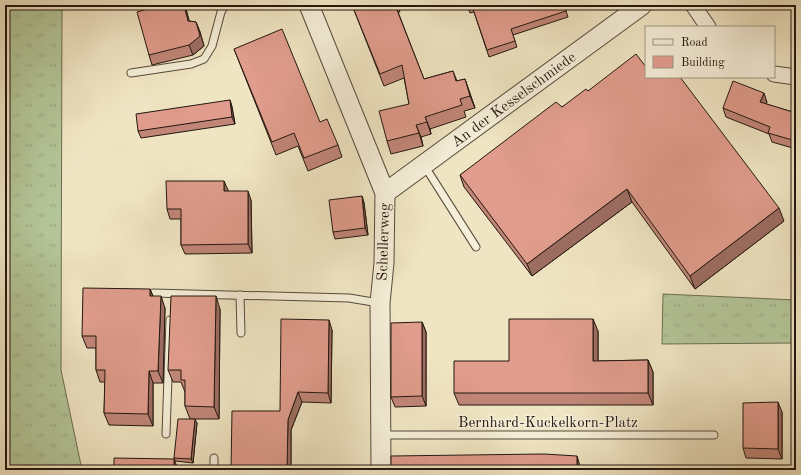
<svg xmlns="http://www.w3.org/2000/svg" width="801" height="475" viewBox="0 0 801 475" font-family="'Old Standard TT',serif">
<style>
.grass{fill:url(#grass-tufts);stroke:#6b6e54}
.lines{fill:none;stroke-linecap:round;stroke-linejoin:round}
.service-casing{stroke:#564a3c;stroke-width:9}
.minor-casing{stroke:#564a3c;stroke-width:17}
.tertiary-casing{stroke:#564a3c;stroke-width:21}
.service{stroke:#f5eed8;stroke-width:7}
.minor{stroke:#f5eed8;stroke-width:15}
.tertiary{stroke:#f5eed8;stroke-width:19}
.wall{fill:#c18678;stroke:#22170f}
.shaded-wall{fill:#9d6d62;stroke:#22170f}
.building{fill:#e09c8c;stroke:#22170f}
.labels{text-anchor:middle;stroke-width:3;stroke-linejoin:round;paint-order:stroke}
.street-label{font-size:15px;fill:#22170f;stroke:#f5eed8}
</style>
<defs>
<pattern id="grass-tufts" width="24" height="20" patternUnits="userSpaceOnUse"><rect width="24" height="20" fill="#b4c698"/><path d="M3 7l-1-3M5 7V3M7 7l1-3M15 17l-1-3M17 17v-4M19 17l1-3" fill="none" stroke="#9aa982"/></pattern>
</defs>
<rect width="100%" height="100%" fill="#f0e5c3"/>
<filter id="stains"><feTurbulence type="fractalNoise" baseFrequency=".005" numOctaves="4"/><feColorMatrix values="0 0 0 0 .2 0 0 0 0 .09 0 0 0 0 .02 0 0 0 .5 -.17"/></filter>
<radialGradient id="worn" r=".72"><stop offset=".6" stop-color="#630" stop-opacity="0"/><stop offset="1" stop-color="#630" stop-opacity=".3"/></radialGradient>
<!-- grass -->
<path class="grass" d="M5,5H62L61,370L82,470H5Z
M663,294L796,300V343L662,344Z"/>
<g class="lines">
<defs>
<path id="service" d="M131,73L191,64L204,59L212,46L221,12L225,5
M424,165L476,247
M153,293L349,298L379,303
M240,295L241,333
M166,434L170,320
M382,435H714
M214,458V470"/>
<path id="minor" d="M693,5L708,27
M774,74L796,77"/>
<g id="tertiary">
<path d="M309,5L385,193L384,263L380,303L381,470"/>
<path id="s1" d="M385,193L642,5"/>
</g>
</defs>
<!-- service casing -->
<use href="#service" class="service-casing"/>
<!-- minor casing -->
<use href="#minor" class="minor-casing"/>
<!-- tertiary casing -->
<use href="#tertiary" class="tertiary-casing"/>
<!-- service -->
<use href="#service" class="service"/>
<!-- minor -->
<use href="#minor" class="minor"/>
<!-- tertiary -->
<use href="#tertiary" class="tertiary"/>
</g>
<!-- wall -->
<path class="wall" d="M161,5H185L189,21L196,22L200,32L204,46L193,55L152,65L149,55Z
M352,5H397L400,12H398L424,79L453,71L457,81L465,79L475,108L464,111L466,117L430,129L431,134L421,137L423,146L391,154L387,141L409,104L404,78L384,86Z
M467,5H564L568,17L513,35L517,47L489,57L474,12L470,13Z
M234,49L320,122L338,145L342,157L308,171L298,146L276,155Z
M646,77L784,221L695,289L632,202L532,276L464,187L460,175L562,107L588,91Z
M230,100L232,107L235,124L141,138L138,131Z
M767,102L766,104L796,113V149L772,142L769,134L726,117L723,108Z
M228,190V191L251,200L252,253L185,254L181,245V219H170L167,209Z
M362,196L364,203L368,235L335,239L333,232Z
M150,289L153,296L165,308L163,383H153V426L109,425L104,413L105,382H100L96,370V348H87L82,336Z
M220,309L219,419H190L185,406V392L181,382H173L168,370Z
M422,322L426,332V406L395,407L391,397Z
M332,330L331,403L302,402L291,430V470H231L280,411Z
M598,331V361L648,360L653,372V405H459L454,393L509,361Z
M782,412V459L746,458L743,448Z
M197,423L193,463L175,461L174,458Z"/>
<!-- shaded-wall -->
<path class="shaded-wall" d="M184,5L186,9L192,31L188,21Z
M196,22L200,32L204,46L193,55L189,45Z
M465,79L469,91L475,108L470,96Z
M764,93L767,102L763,111L760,102Z
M230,100L232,107L235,124L232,117Z
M425,117L430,129L431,134L427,122Z
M416,125L421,137L423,146L419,133Z
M224,181L228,190V201L224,191Z
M627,189L632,202L532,276L527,264Z
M248,191L251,200L252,253L248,244Z
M362,196L364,203L368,235L365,228Z
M779,208L784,221L695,289L690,276Z
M150,289L155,301L150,296Z
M161,296L165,308L163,383L158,371Z
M216,296L220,309L219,419L214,407Z
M593,319L598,331V373L593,361Z
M329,320L332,330L331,403L328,393Z
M422,322L426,332V406L422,396Z
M648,360L653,372V405L648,393Z
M149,371L153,383V426L148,414Z
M298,392L302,402L291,430V470H287L288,420Z
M778,402L782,412V459L778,449Z
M195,419L197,423L193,463L191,459Z
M577,456L580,466V470H577Z
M174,459L178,469V470H174Z"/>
<!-- building -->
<path class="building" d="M161,5H184L188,21L196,22L200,36L189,45L149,55L137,12Z
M352,5H395L424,79L453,71L456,81L465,79L470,96L460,99L462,105L425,117L427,122L416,125L419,133L387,141L379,111L409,104L402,65L380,74Z
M467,5H473L468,8Z
M473,5H564L566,11L511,29L515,41L487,50L472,6Z
M282,29L320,122L327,119L338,145L304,158L294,133L272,142L234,49Z
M636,54L646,67V77H680L779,208L690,276L627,189L527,264L460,175L556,102L562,107L586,89L588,91Z
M733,81L764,93L760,102L796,113V141L768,133L770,127L723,108Z
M230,100L232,117L138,131L136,114Z
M166,181H224V191H248V244L181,245V209H167Z
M362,196L365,228L333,232L329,200Z
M83,288L150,289V296H161L158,371H149L148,414L104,413L105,370H96V336H82Z
M171,296H216L214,407L185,406V380H181V370H168Z
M281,319L329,320L328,393L298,392L288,420L287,470H231L232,411H280Z
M509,319H593V361L648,360V393H454V361H509Z
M422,322V396L391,397V323Z
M778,402V449L743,448V403Z
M178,419H195L191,459L174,458Z
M544,454L577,456V470H391V456Z
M114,458L174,459V470H114Z"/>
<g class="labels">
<!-- street labels -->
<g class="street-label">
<text dy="5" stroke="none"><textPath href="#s1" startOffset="159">An der Kesselschmiede</textPath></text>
<text transform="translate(383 242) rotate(-88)" y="5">Schellerweg</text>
<text x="548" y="427">Bernhard-Kuckelkorn-Platz</text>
</g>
</g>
<!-- margin -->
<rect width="801" height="475" fill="none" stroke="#f0e5c3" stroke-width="20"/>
<rect x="6" y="6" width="789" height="463" fill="none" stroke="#22170f" stroke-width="2"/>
<rect x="10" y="10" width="781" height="455" fill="none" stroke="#22170f"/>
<!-- legend -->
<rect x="645" y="26" width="130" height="52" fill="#f5eed8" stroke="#a19888"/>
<rect x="653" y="39" width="20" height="6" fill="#f5eed8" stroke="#a19888"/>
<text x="681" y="46" font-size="12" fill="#22170f">Road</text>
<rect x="653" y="56" width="20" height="12" fill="#e09c8c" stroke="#a19888"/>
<text x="681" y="66" font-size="12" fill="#22170f">Building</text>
<rect width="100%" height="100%" filter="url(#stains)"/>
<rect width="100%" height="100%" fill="url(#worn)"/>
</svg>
